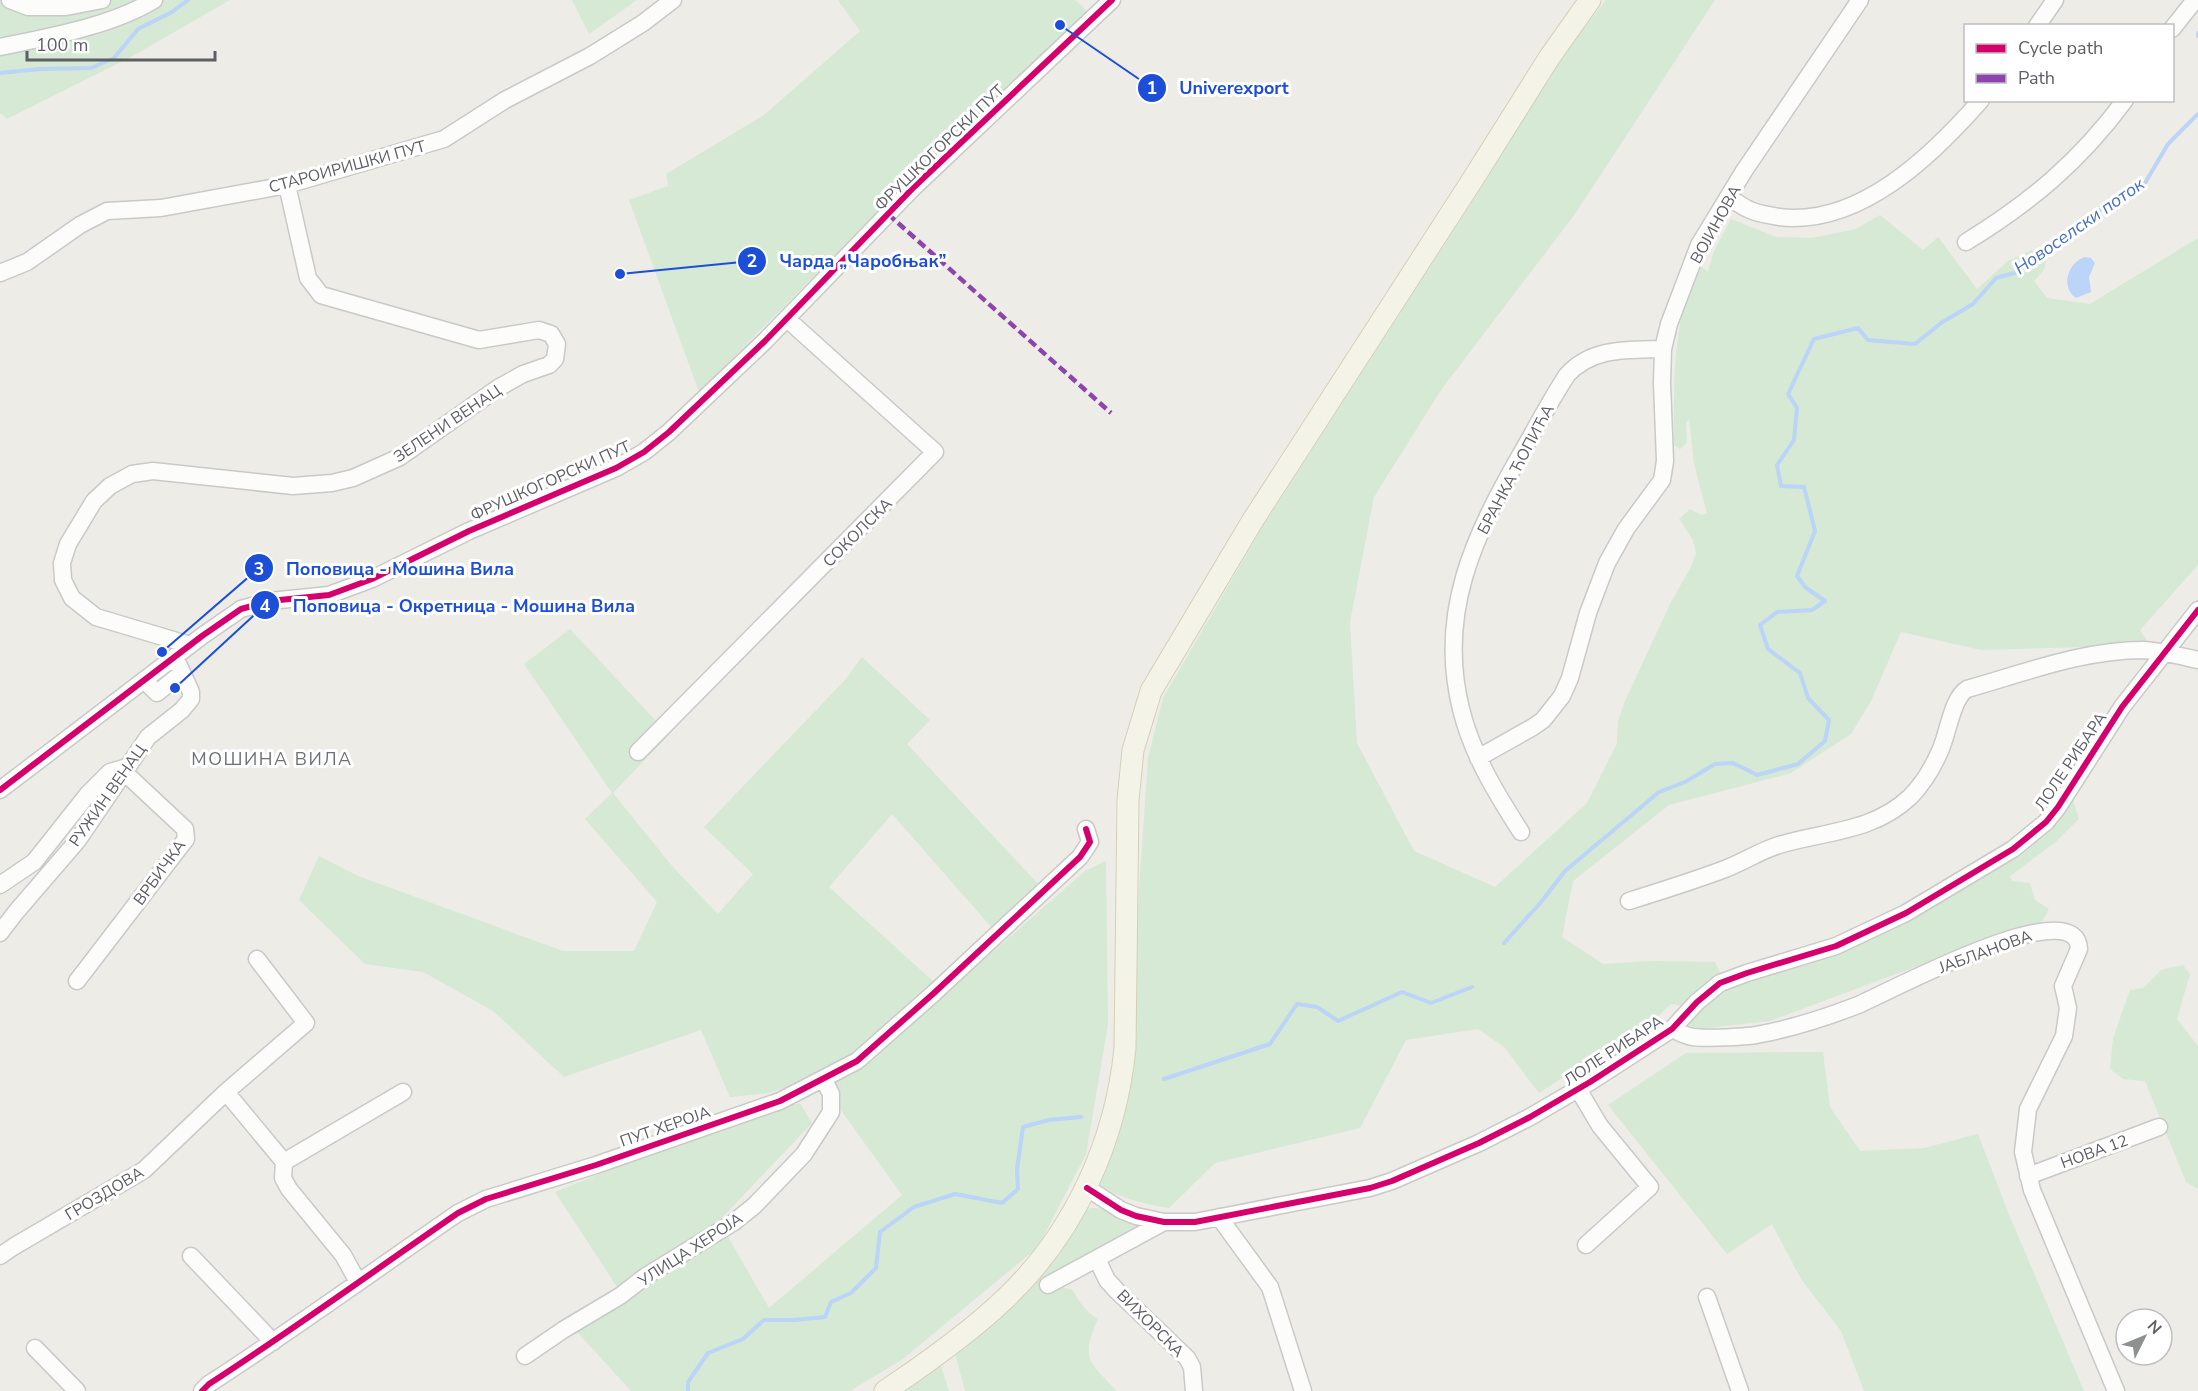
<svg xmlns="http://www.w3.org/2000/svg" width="2198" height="1391" viewBox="0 0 2198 1391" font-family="'Nunito Sans',sans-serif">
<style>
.green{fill:#d5e9d5}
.water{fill:#bbd4f7}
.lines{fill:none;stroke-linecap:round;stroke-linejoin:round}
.stream{stroke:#bbd4f7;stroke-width:4}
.minor-casing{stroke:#c9c9c9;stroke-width:19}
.major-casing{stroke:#d4d0b6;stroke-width:23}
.minor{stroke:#fcfcfb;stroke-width:16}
.major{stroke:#f3f3e8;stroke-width:21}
.quiet{stroke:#8e44ad;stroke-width:4.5;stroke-dasharray:9 4.5;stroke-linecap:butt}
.cycleway-casing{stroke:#fff;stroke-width:10}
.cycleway{stroke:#d6006c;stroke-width:6}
.labels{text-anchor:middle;stroke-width:6;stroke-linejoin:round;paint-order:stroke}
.street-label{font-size:16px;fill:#5d5f65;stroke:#fff}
.water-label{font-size:18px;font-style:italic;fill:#4770c2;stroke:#fff}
.neighbourhood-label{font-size:18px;letter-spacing:1.5px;fill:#6e7177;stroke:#fff}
.leader{fill:none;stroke:#1d4ed8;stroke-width:2}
.callout-dot{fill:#1d4ed8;stroke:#fff;stroke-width:2}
.mark-label{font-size:18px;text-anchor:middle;font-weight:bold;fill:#fff}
.callout-label{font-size:18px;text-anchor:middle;font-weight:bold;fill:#1d4ed8;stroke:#fff;stroke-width:6;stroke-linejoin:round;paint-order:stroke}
</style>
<rect width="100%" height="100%" fill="#edece7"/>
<!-- green -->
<path class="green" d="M0,0H230L129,58L7,119L0,113Z
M572,0H637L589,34Z
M838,0H1075L1087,11L910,179L699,392L629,200L668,186L666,174L764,115L860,31Z
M1606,0H1715L1575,214L1441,390L1374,497L1350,622L1357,743L1414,851L1495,887L1587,803L1617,743L1618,721L1625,701L1671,602L1691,567L1696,553L1693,540L1679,519L1690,509L1701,515L1707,513L1694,464L1689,419L1686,423L1687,443L1680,449L1674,445C1674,396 1672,343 1687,296C1691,286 1697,276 1701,266L1708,272L1714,251L1731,219L1776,237L1812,238L1856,229L1880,215L1923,250L1938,237L1977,289L2008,261L2032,250L2046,262L2044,270L2034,281L2047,298L2090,304L2198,238V565L2140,630L2150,645L1981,650L1901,632L1871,701L1851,734L1791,773L1669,805L1573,881L1562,937L1603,964L1649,961L1715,962L1721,974L1704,985L1682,1006L1671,1004L1656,1018L1539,1093L1504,1047L1478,1029L1406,1040L1360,1128L1215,1163L1169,1208C1144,1204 1121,1198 1099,1185L1116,1132L1136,935L1148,758L1163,698L1263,526L1483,185L1557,64Z
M570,629L669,735L613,793L672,866L718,914L753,874L704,827L845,680L862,657L930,720L907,744L1040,886L993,929L892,814L829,887L946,993L1085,871L1106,861L1108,1025L1086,1154L1038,1247L903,1359L850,1391H631L569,1323L621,1293L555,1192L734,1120L800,1103L812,1123L719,1221L769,1308L902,1195L817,1077L769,1093L730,1097L701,1030L564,1077L493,1011L423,972L365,964L299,900L319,856L358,876L563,951H634L657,902L585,819L612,793L524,664Z
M2073,800L2079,819L2057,841L2010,876L2012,881L2030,883L2035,900L2049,909L2040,926L2006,933L1770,1021L1699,1029L1689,1025C1702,1008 1716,994 1736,984C1771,974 1808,966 1842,952C1886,935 1927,911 1968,886C2007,862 2049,840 2073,800Z
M2183,965L2190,974L2177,1019L2198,1046V1189L2186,1182L2145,1081L2123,1079L2110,1069L2113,1038L2130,990L2143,988L2161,970Z
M1823,1052L1830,1107L1860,1151L1924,1148L1978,1134L2008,1212L2084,1391H1864L1841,1331L1801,1279L1772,1224L1727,1254L1608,1105L1686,1053Z
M1090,1208C1107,1208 1130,1215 1140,1228L1058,1277L1063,1288L1072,1289C1079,1302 1086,1312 1098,1319C1080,1359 1089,1362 1117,1391H965L955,1353L1078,1217Z
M940,1363L949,1391H902Z"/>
<!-- water -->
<path class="water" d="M2085,257L2091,258L2095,263L2089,277L2091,292L2076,298C2060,287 2068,262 2085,257Z"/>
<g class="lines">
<!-- stream -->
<path class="stream" d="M2198,33V36
M0,73L40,69L91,68L114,58L138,29L172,12L188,0
M1504,943L1542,901L1565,871L1659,792L1685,782L1715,764L1733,763L1757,775L1798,764L1825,741L1829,720L1808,698L1800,673L1768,649L1760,625L1777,612L1812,610L1825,601L1805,587L1797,576L1815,531L1804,487L1781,486L1777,465L1794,440L1797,408L1788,394L1814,339L1858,328L1868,340L1915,344L1941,323L1973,304L1996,278L2018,272L2036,254L2089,217L2145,183L2168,144L2198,114
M1164,1079L1270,1044L1297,1004L1317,1007L1338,1021L1402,992L1431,1003L1472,987
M688,1391V1382L708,1353L743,1339L764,1320H794L825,1317L831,1302L851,1293L876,1268L880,1232L914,1207L955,1194L1002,1203L1018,1189L1017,1169L1023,1127L1049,1120L1081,1117"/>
<defs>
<path id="minor" d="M10,0L28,7H66L102,0
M2037,26L2055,0
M2172,29L2195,0
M0,47C48,37 112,26 154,0
M1729,197C1735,201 1741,206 1748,209C1757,214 1769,215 1779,217C1859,227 1932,156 1981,100
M1966,242C2030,203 2080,161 2125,100
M0,273L27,262L80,225L107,211L161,208L287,185L444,139L505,100L590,56L643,23L673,0
M190,645L96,617L72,598L63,580L62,563L68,544L94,501L110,486L132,474L153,471L293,486L332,483L353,478L400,457L498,388L523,374L549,365L555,359L557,344L551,334L539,330L479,340L321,295L308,278L287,185
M144,680L157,693L182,673
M638,752L935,452L787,319
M1478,758L1533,727L1543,720L1562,696L1570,678L1588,613L1607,563L1626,529L1662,480L1665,461L1662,383L1663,349L1669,324L1699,245L1744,171L1860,0
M0,790L202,636L241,609L270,601L329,595L372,579L469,531L616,468L644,452L669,432L765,341L914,187L1112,0
M1521,832C1496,793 1472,754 1461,709C1437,613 1474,536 1521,454C1536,428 1550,401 1567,375C1592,347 1628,350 1663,349
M0,885L34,862L88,794L110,772L127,767
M1629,901C1661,891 1693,881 1725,869C1743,862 1760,851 1779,845C1826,831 1873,832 1910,797C1923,784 1933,767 1940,751C1948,734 1952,698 1967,689C2024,673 2083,650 2143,650C2162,651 2180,656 2198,660
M0,933L16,912L78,840L148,737L182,710L191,699V692L175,657
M77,981L186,839L185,829L124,772
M1672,1029C1678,1032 1686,1036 1693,1037C1705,1039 1749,1037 1761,1034C1793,1028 1827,1017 1858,1005C1883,995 2077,889 2079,949L2063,986L2068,1008L2064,1036L2028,1109L2023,1152L2032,1190L2116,1391
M1578,1089L1600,1126L1650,1187L1586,1245
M226,1092L306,1023L257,959
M284,1162L403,1092
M2028,1176L2159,1127
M1087,1188L1121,1210L1136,1216L1164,1222H1195L1370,1188L1392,1181L1479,1143L1530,1117L1590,1082L1672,1029L1697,1002L1720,983L1747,973L1836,946L1906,913L2013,849L2046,822L2058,807L2122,707L2198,610
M1219,1217L1270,1287L1303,1391
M0,1256L13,1247L144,1170L226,1092L284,1162L283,1178L289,1189L343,1255L358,1282
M191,1256L273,1342
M1097,1259L1107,1280L1117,1291L1187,1358L1192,1367L1194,1391
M1048,1285L1164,1222
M1707,1297L1740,1391
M35,1348L77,1391
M525,1356L563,1330L620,1296L646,1276L734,1222L754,1206L804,1154L831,1112V1094L824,1080
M202,1391L209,1384C294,1329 375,1270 458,1213L486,1199L596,1165L780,1101L857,1061L934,993L1080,857L1090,842L1086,829"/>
<path id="major" d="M885,1391C927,1363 972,1331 1008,1296C1075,1231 1116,1141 1125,1048L1128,800L1133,750L1151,691L1253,520L1473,179L1549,58L1590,0"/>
</defs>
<!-- minor casing -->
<use href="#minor" class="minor-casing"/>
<!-- major casing -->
<use href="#major" class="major-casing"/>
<!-- minor -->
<use href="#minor" class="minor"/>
<!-- major -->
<use href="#major" class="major"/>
<!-- quiet -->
<path class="quiet" d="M888,214L1111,413"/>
<defs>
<path id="cycleway" d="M0,790L202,636L241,609L270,601L329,595L372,579L469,531L616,468L644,452L669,432L765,341L914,187L1112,0
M1087,1188L1121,1210L1136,1216L1164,1222H1195L1370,1188L1392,1181L1479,1143L1530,1117L1590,1082L1672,1029L1697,1002L1720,983L1747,973L1836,946L1906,913L2013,849L2046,822L2058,807L2122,707L2198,610
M202,1391L209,1384C294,1329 375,1270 458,1213L486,1199L596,1165L780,1101L857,1061L934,993L1080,857L1090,842L1086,829"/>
</defs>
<!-- cycleway casing -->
<use href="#cycleway" class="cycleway-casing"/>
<!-- cycleway -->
<use href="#cycleway" class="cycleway"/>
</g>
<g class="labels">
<!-- street labels -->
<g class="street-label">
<text transform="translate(939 147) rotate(-44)" y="6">ФРУШКОГОРСКИ ПУТ</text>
<text transform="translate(347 166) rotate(-15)" y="6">СТАРОИРИШКИ ПУТ</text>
<text transform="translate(1715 224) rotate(-61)" y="6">ВОЈИНОВА</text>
<text transform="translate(447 423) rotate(-34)" y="6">ЗЕЛЕНИ ВЕНАЦ</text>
<text transform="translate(1515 469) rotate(-62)" y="6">БРАНКА ЋОПИЋА</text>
<text transform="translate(550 480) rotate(-24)" y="6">ФРУШКОГОРСКИ ПУТ</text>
<text transform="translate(857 532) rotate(-45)" y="6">СОКОЛСКА</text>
<text transform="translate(2070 761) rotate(-56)" y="6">ЛОЛЕ РИБАРА</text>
<text transform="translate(107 795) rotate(-55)" y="6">РУЖИН ВЕНАЦ</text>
<text transform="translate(159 872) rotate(-54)" y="6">ВРБИЧКА</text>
<text transform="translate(1985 951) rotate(-20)" y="6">ЈАБЛАНОВА</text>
<text transform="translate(1613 1050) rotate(-33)" y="6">ЛОЛЕ РИБАРА</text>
<text transform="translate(665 1126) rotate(-19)" y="6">ПУТ ХЕРОЈА</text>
<text transform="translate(2094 1151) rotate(-20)" y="6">НОВА 12</text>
<text transform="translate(104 1193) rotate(-31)" y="6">ГРОЗДОВА</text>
<text transform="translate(690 1249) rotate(-33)" y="6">УЛИЦА ХЕРОЈА</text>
<text transform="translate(1151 1323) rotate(45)" y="6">ВИХОРСКА</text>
</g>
<!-- water labels -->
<g class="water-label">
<text transform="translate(2079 226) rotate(-35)" y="6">Новоселски поток</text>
</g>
<!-- neighbourhood labels -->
<g class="neighbourhood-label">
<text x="272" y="765">МОШИНА ВИЛА</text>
</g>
</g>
<!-- callouts -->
<path class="leader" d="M1060 25L1152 88M620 274L752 261M162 652L259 568M175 688L265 605"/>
<g class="callout-dot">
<circle cx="1060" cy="25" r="6"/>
<circle cx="620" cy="274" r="6"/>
<circle cx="162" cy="652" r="6"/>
<circle cx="175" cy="688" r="6"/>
<circle cx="1152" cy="88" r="15"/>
<circle cx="752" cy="261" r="15"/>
<circle cx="259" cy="568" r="15"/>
<circle cx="265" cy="605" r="15"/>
</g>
<g class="mark-label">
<text x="1152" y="94">1</text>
<text x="752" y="267">2</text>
<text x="259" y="575">3</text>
<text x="265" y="612">4</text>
</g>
<g class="callout-label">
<text x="1234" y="94">Univerexport</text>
<text x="863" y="267">Чарда „Чаробњак”</text>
<text x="400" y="575">Поповица - Мошина Вила</text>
<text x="464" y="612">Поповица - Окретница - Мошина Вила</text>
</g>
<!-- legend -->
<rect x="1964" y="24" width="210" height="78" fill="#ffffff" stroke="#bebfc1" stroke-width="1.5"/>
<rect x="1976" y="44" width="30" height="9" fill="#d6006c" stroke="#bebfc1" stroke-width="1.5"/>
<text x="2018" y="54" font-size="18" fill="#5d5f65">Cycle path</text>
<rect x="1976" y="74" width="30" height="9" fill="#8e44ad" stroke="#bebfc1" stroke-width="1.5"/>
<text x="2018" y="84" font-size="18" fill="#5d5f65">Path</text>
<!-- north arrow -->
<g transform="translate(2144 1337) rotate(47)"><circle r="28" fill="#ffffff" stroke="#bebfc1" stroke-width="1.5"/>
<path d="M0-4.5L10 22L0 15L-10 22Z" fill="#8f9092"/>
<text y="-9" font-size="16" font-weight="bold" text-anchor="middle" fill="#5d5f65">N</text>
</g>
<!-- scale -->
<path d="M27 51v9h188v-9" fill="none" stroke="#5d5f65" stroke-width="3"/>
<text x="36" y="51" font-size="18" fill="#5d5f65" stroke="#ffffff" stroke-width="4.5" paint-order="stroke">100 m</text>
</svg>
